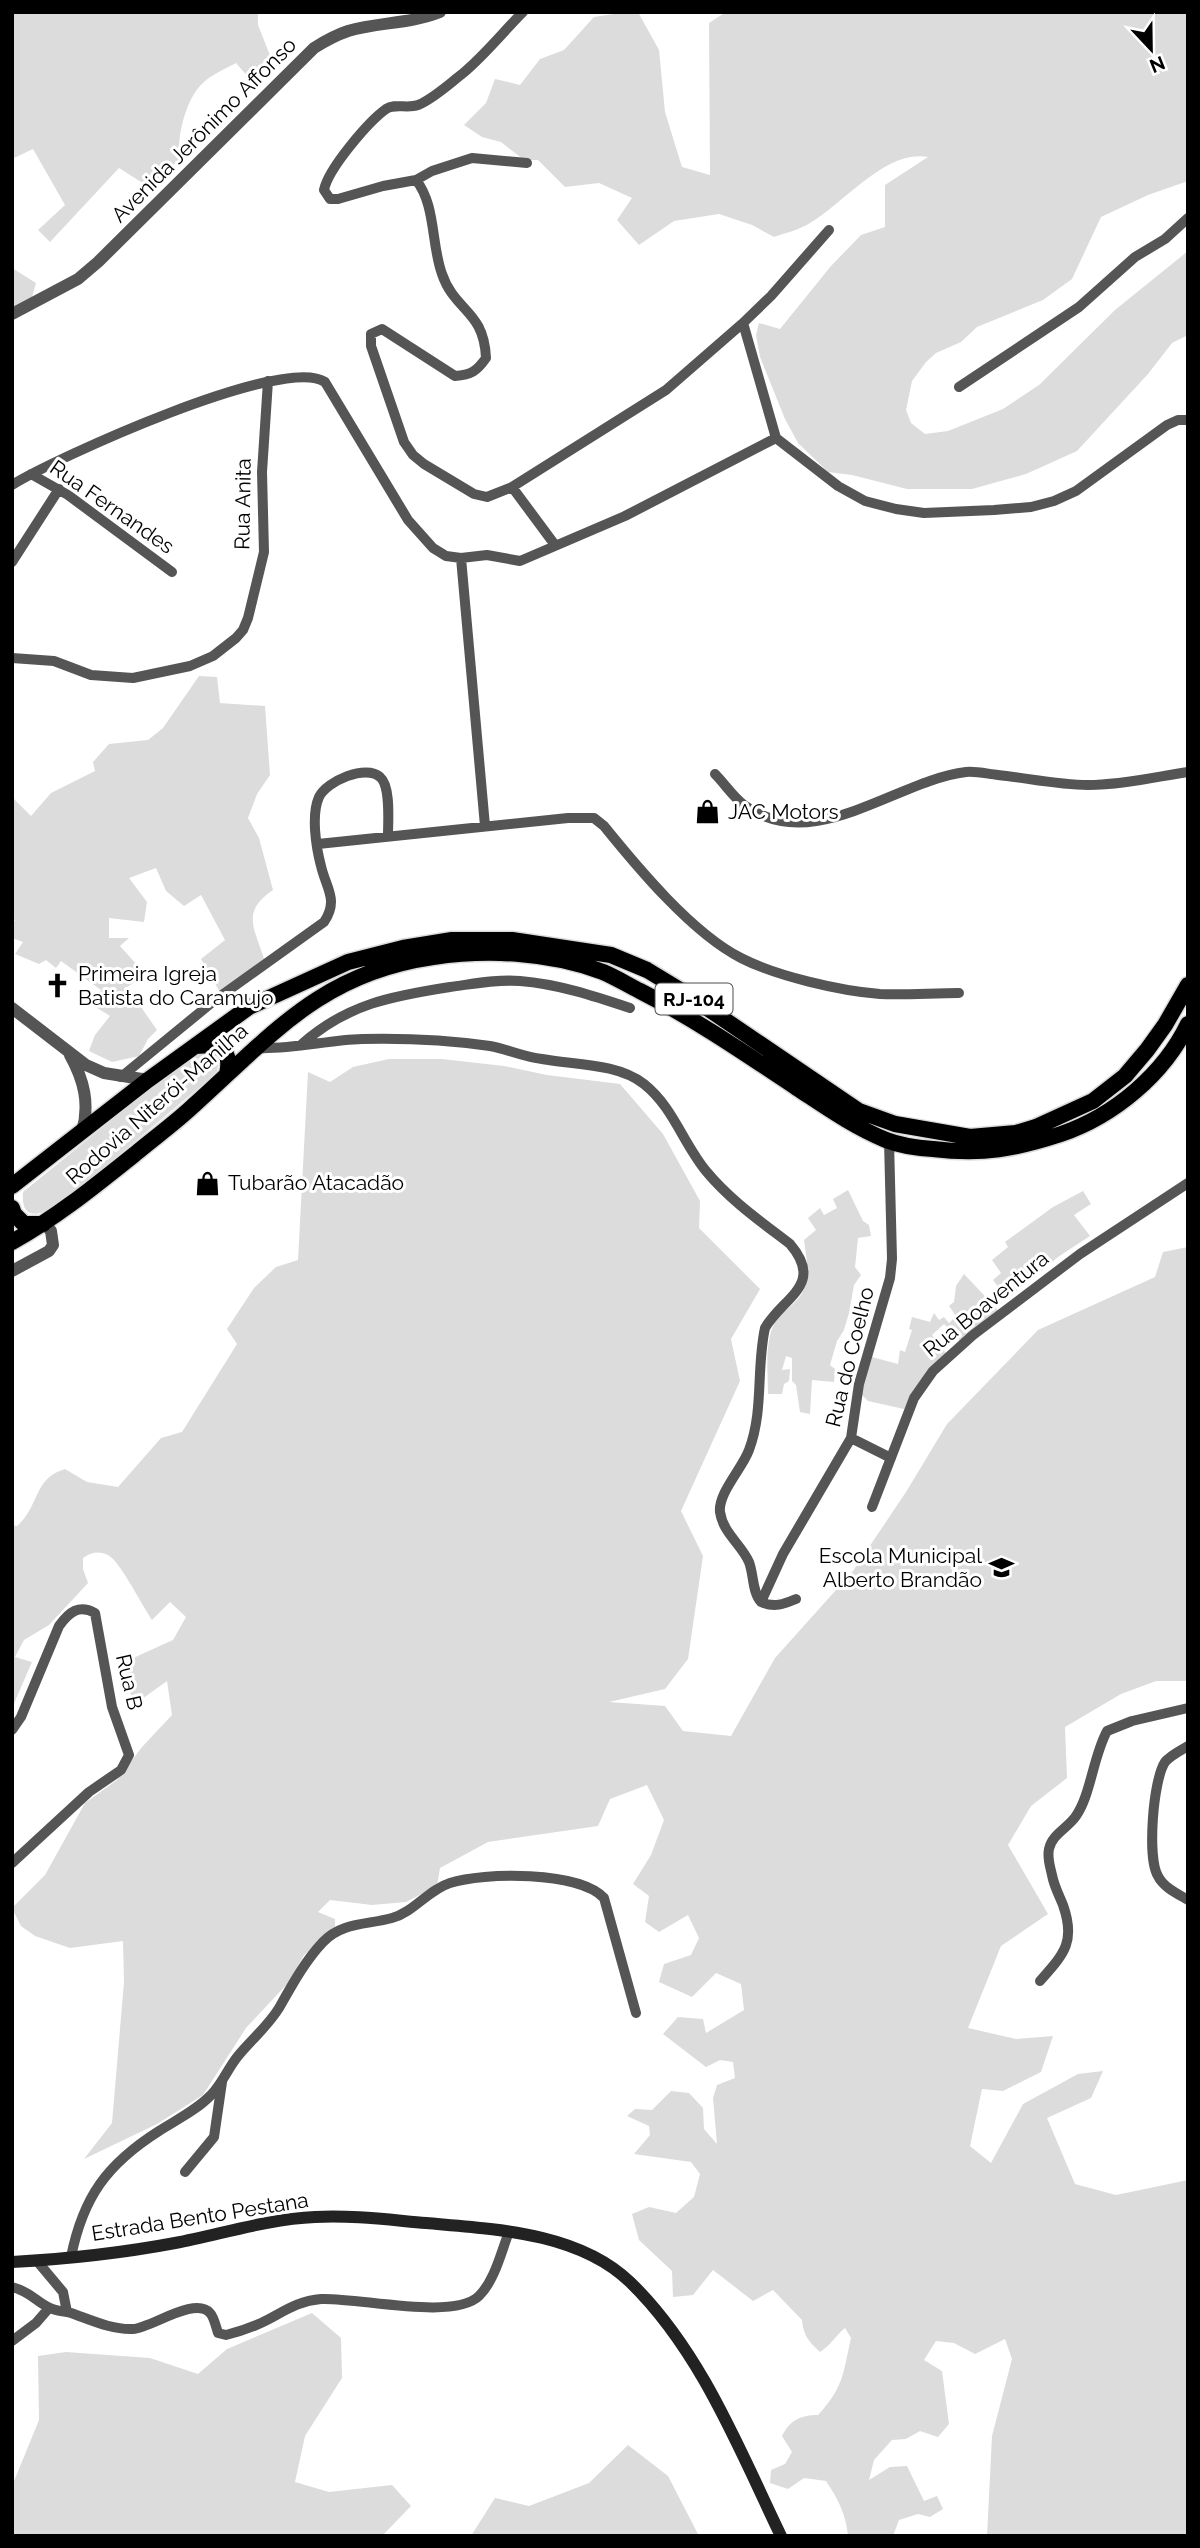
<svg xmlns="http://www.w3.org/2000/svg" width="1200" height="2548" viewBox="0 0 1200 2548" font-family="Raleway,sans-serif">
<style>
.green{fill:#dcdcdc}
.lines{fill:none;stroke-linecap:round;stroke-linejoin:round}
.trunk-casing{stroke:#dbdbdb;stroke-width:19}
.minor{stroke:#555;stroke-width:10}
.tertiary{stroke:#555;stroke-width:12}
.secondary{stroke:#222;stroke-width:12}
.trunk{stroke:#000;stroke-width:16}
.labels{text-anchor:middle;stroke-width:6;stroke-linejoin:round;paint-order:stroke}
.shield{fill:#fff;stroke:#4c4c4c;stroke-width:2}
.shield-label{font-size:19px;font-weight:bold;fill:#000}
.street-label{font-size:21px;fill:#000;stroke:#fff}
.poi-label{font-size:21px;fill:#000;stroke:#fff;text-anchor:start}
</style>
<rect width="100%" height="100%" fill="#fff"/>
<!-- green -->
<path class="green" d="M12,12H258V25L271,58L249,78L236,63C225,69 211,75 203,83C186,98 176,138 180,159L149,187L119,168L50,242L38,230L65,205L33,149L12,159Z
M627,12H638L659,50L665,112L682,167L710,175L709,23L726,12H1188V181L1148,195L1101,217L1072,279L1043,300L977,327L961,342L936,353L926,362L912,381L906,410L911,423L925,434L948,431L1003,409L1039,385L1115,310L1188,251V335L1172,343L1148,374L1077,451L1026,474L972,489H907L852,475L828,472L798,443L785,419L760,357L756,335L759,323L780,329L831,266L861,235L885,227V185L928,157C886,149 844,203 810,223C799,230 785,233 774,237L752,225L719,214L674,221L639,245L617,220L632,198L599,183L565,187L538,160H524L501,142L482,137L464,125L486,103L495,79L520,85L540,59L564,50L594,17Z
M12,268L36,283L32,297L12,308Z
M199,676L217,677L220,703L265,706L270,775L257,794L248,818L259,838L273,890C241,912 254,927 264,959L220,992L201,959L225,940L201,895L184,906L166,891L156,868L129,878L147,902L144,922L109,918V938H129L120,946L146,975L127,987L157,1030L148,1039L139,1056L112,1062L89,1051L95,1035L110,1016L91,1004L101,990L61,961L56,968L46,960L39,964L15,954L23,942L12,938V926L15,920L12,918V797L31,816L51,793L95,771L93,762L109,744L148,740L163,728Z
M201,1053L215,1054L219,1060L217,1071L201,1086L64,1201C46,1213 20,1226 23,1192L173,1070Z
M389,1059H442L504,1066L547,1075L620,1084L663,1134L700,1201L699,1228L760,1289L731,1339L740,1381L681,1511L703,1556L688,1659L665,1689L609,1702L665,1706L683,1731L731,1736L775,1658L853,1571L906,1492L947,1424L1038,1330L1155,1277L1163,1252L1188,1247V1681H1156L1121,1694L1065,1727L1067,1778L1031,1806L1008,1845L1048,1914L1001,1946L968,2028L1016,2039L1053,2036L1041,2072L1003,2091L982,2089L970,2146L991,2163L1023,2104L1078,2074L1103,2071L1091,2098L1047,2118L1075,2184L1116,2195L1188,2180V2536H987L992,2436L1012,2359L1005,2339L975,2354L954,2343L936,2341L924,2360L942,2371L949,2424L938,2437L920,2431L906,2439L892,2440L874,2460L869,2480L890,2467L907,2466L924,2501L937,2496L943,2509L930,2517L918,2514L899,2520L893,2536H848C846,2514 838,2499 826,2481L804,2478L788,2489L770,2483L771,2470L785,2464L792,2452L782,2436C790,2420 801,2415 818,2415C844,2387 843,2373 851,2338L845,2328C835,2336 831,2345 820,2352C809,2342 803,2335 802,2320L773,2290L753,2301L713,2270L693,2295L673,2297L672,2271L639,2240L632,2214L649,2207L676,2213L694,2197L700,2174L691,2162L634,2154L650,2135L649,2126L627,2116L635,2109L652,2110L671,2091L689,2093L703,2108L704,2129L717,2144L713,2098L717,2085L735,2078L733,2062L720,2060L706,2067L663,2034L678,2017L703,2019L706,2033L744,2010L741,1984L716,1973L692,1997L659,1982L664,1964L691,1955L699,1938L688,1915L659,1932L645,1922L649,1896L633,1884L651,1855L664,1820L647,1785L610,1799L598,1826L488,1842L440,1868L437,1886L406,1902L372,1905L330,1900L318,1912L335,1919V1928L304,1955L288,1983L246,2028L203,2095L157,2124L84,2159L112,2123L124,1982L123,1941L70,1948L35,1936L21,1926L12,1908L45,1875L85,1803L117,1780L142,1747L172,1715L167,1681L135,1704L126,1683L131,1659L173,1640L186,1617L170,1602L152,1620C142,1605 124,1570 113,1559C104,1550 92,1551 83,1558V1569L88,1583L49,1625L24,1640L15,1657L32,1662L12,1708V1525L17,1526C40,1506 33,1478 65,1469L87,1482L118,1487L161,1438L182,1432L237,1344L227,1329L254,1288L276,1267L298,1260L308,1072L330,1082L353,1067Z
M848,1190L863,1221L869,1225L871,1236L858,1238L855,1267L861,1275L854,1285L849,1313L844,1330L837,1341L830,1365L835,1369L834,1382L812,1380L810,1414L800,1412L796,1385L792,1381V1358L786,1356L782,1370L790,1369L789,1381L784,1384L782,1394H768C768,1372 764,1343 775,1322C779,1315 788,1309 794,1303C813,1286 807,1263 804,1240L816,1230L808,1218L820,1208L824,1215L837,1208L833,1199Z
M1083,1191L1091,1204L1074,1215L1090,1236L1058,1257L1007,1299L993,1280L1001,1273L992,1260L1008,1247L1005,1242L1053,1207Z
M964,1274L998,1310L960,1341L944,1324L932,1335L946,1353L914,1389L904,1409L868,1401L862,1395V1385L872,1357L898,1364L900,1350L905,1352L912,1330L909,1329L912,1317L930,1322L934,1313L939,1320L944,1317L949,1323L956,1316L949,1306L954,1302L956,1286Z
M312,2313L341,2338L342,2378L305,2436L295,2482L329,2492L392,2485L411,2506L382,2536H12V2486L39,2420L38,2356L66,2352L150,2358L198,2374L227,2349Z
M628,2445L668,2476L699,2536H471L495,2498L529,2506L589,2483Z"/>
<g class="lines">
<defs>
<path id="trunk" d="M195,1046C217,1044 233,1048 227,1074
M12,1186L148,1080L249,1007L348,962L403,948L452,940H512L611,955L647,970L685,993L859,1111L895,1124L970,1137L1016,1133L1036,1127L1093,1101L1125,1076L1147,1050L1165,1025L1188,985
M12,1208L14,1214L24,1224H43
M12,1242C57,1217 95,1186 135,1154C154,1138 175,1123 193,1106C272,1035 321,973 433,957C488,949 551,952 603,972C615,977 628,985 640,991C695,1019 746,1054 797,1088C826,1107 854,1127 886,1140C901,1146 918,1148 933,1149C983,1155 1015,1149 1061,1134C1114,1116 1164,1074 1188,1024"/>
</defs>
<!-- trunk casing -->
<use href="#trunk" class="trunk-casing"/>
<!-- minor -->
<path class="minor" d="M523,12C503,32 484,56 462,74C449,84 433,99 418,105C407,109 395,103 386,109C368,122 328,169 324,190L330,199H338L383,186L416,180L432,171L472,158L527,163
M416,180C436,205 431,244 442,274C455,312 484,310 486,358C477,371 471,375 455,376L382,329L371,334V346L404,442L413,455L424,464L474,494L487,497L512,487L666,390L743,323
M829,230L771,296L743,323L776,438L838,486L865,501L896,509L924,513L994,510L1031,507L1054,501L1076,491L1167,425L1178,420H1188
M959,387L1079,307L1135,257L1165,239L1188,218
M31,474L68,495L172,572
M12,485C56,458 284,354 325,382L408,520L433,548L446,556L461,558L485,826
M512,487L555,545
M461,558L487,555L520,561L625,516L776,438
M12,562L59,489
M12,658L54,661L91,675L133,678L190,666L213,656L236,638L243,630L248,618L264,552L262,472L268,381
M715,774C725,784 733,797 744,805C813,856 897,780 966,772C976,771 988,774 998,775C1027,778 1058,785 1088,785C1121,785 1155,777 1188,772
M318,844L568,818H594L604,826C638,868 692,933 741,958C776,976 840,991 880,994C906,995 933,993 959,993
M302,1044C347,1004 392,996 450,987C473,984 497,979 520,981C558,984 594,996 630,1008
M256,1048C291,1050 327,1040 362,1039C405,1038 448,1040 490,1046C507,1049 524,1057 542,1059C574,1065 617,1063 644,1084C673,1107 683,1143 706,1171C730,1200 760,1221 790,1244C825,1285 783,1297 765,1328C756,1369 764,1410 749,1450C742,1469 718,1493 720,1512C723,1533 741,1544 749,1562C754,1575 752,1592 761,1602
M121,1077L215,1000L324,922C339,900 326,888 321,866C316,847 311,815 319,797C327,781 366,764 380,777C391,786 388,821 388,835
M851,1438L891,1458
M872,1507L914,1398L933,1371L973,1335L1080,1254L1188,1183
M761,1602L783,1554L851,1438L859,1384L890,1278L892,1259L889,1141
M761,1602C774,1608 784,1604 796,1599
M12,1730L21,1717L59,1626C69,1612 79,1604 95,1613L112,1707L129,1755L121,1770L89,1792L12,1863
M1188,1746C1180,1751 1171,1755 1165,1762C1153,1780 1147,1858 1158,1876C1163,1887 1178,1894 1188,1900
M1040,1981C1064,1954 1076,1942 1063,1905C1059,1895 1054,1886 1052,1875C1050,1866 1047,1858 1049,1849C1052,1834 1068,1828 1076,1816C1091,1794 1093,1757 1107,1731L1132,1721L1188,1708
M185,2172L214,2137L222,2082
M71,2257C83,2197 107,2164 159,2131C176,2120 197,2110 211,2095C222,2084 228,2068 238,2056C251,2040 268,2026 279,2008C292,1985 305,1961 323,1942C342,1922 367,1925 392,1918C414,1912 428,1890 450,1883C483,1872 579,1871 604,1898L636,2013
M37,2261L63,2292L67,2312
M12,2287C31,2292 35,2301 50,2308C56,2311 64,2311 71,2313C91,2320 112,2330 133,2329C151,2328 195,2296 210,2313C214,2317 216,2327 218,2333L226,2335C238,2332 250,2328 261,2323C282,2313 296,2301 321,2299C357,2297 453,2321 479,2296C495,2280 501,2252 509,2232
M12,2341L36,2323L49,2308"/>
<!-- tertiary -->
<path class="tertiary" d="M12,314L78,279L98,262L314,48C325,41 336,35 348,31C378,22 410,24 440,12
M12,1008L86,1065L104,1073L148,1080
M70,1055C84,1080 90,1104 82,1132
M12,1271L49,1251L53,1245L51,1231L45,1224"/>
<!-- secondary -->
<path class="secondary" d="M12,2262C66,2259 122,2253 175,2243C222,2234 268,2219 315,2217C352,2215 390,2220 426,2223C494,2229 578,2232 630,2282C701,2351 739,2449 781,2536"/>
<!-- trunk -->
<use href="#trunk" class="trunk"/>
</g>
<!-- icons -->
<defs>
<symbol id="shop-bare" viewBox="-9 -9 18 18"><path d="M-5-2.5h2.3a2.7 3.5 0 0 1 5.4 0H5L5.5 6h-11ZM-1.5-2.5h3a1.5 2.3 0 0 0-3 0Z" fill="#000" stroke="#fff" stroke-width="2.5" paint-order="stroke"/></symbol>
<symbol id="church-bare" viewBox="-9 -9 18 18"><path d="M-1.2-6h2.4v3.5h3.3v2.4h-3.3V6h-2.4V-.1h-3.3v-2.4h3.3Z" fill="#000" stroke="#fff" stroke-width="2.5" paint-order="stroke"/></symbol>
<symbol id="school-bare" viewBox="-9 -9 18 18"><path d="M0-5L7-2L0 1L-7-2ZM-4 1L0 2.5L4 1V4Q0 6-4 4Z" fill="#000" stroke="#fff" stroke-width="2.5" paint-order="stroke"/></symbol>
</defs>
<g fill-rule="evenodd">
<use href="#shop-bare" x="690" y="794" width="35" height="35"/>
<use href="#church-bare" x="40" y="968" width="35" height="35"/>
<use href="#shop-bare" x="190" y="1166" width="35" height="35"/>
<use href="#school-bare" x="984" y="1550" width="35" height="35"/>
</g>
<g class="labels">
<!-- shield labels -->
<rect class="shield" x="655.5" y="983.5" width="77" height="31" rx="5"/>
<g class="shield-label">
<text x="694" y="1006">RJ-104</text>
</g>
<!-- street labels -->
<g class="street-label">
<text transform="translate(204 130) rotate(-45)" y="7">Avenida Jerônimo Affonso</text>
<text transform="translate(243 504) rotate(-89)" y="7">Rua Anita</text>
<text transform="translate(112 507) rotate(35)" y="7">Rua Fernandes</text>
<text transform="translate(157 1104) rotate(-41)" y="7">Rodovia Niterói-Manilha</text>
<text transform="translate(986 1304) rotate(-39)" y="7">Rua Boaventura</text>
<text transform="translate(850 1357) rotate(-76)" y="7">Rua do Coelho</text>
<text transform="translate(129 1682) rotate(77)" y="7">Rua B</text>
<text transform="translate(200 2217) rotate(-9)" y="7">Estrada Bento Pestana</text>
</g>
<!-- poi labels -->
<g class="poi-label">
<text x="728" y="819">JAC Motors</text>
<text x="78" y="981">Primeira Igreja<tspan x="78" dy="24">Batista do Caramujo</tspan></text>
<text x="228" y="1190">Tubarão Atacadão</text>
<text x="982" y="1563" text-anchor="end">Escola Municipal<tspan x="982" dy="24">Alberto Brandão</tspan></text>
</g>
</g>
<!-- border -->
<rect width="1200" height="2548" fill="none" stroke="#000000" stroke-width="28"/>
<!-- north arrow -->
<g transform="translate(1151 49) rotate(158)" stroke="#ffffff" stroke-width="5" paint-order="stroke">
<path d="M0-5L12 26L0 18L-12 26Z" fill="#000000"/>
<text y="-10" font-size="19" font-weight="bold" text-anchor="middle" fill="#000000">N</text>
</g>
</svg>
